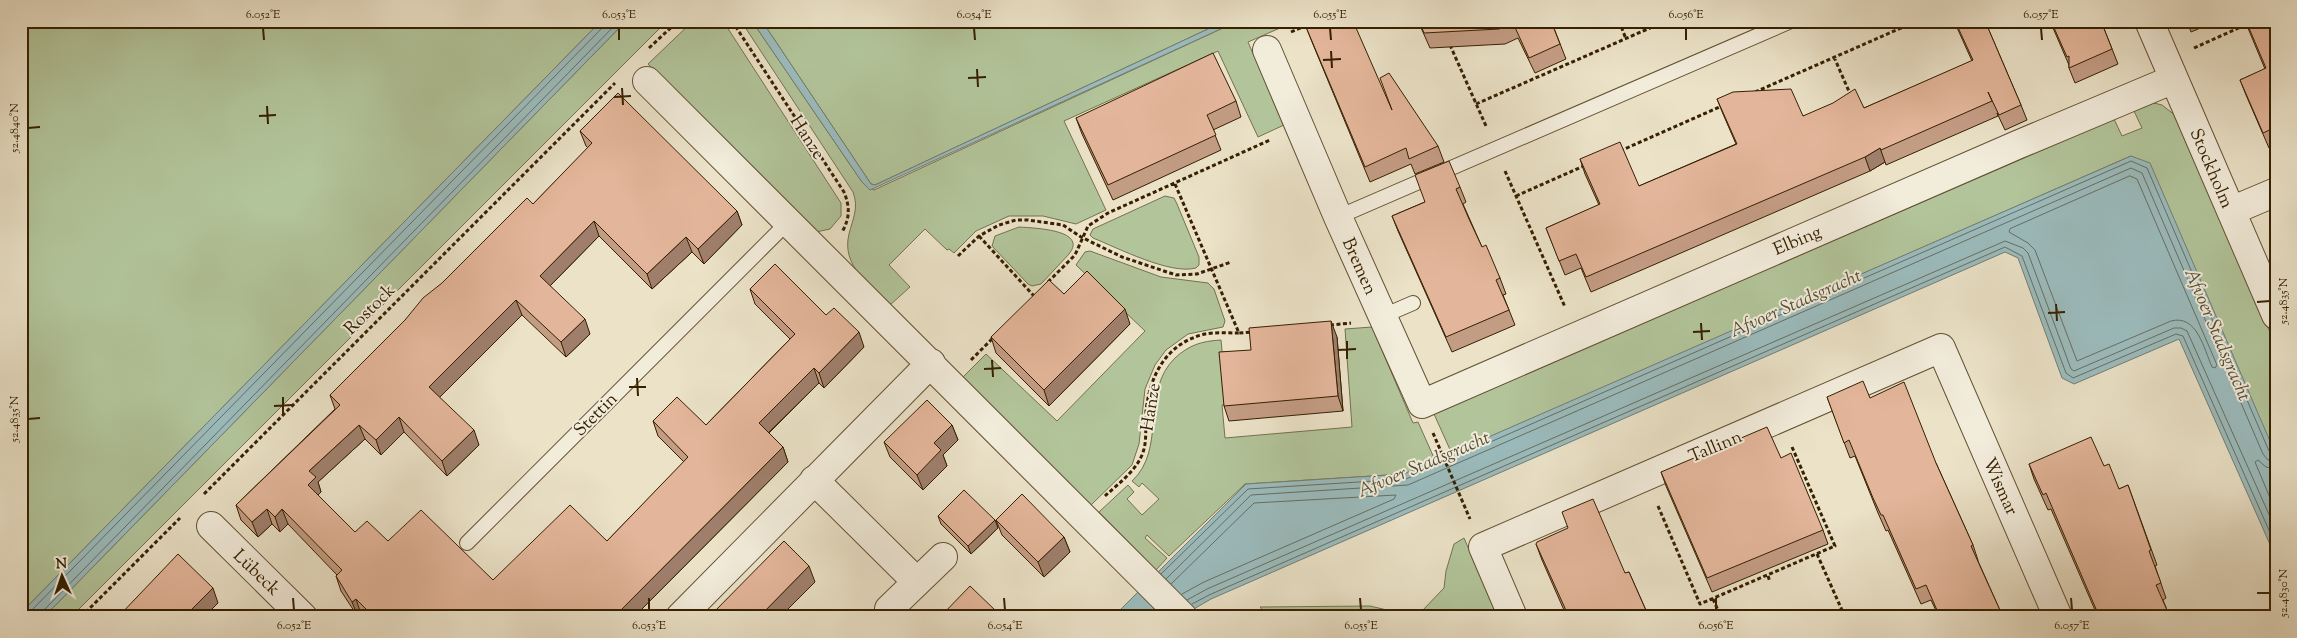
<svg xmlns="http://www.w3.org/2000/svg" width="2297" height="638" viewBox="0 0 2297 638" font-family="'Sorts Mill Goudy',serif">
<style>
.green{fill:#b2c49a;stroke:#74724d}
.water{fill:#9bbcbe;stroke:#737e72}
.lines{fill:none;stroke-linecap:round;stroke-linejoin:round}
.shore{stroke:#686e5f;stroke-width:1}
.lane-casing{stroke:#635032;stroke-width:16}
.street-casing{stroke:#635032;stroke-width:30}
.path{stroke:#362000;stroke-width:3;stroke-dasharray:4 2.5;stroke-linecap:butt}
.lane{stroke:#f2ecdb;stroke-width:14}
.street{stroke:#f2ecdb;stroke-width:28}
.wall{fill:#c39c84;stroke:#362000}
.shaded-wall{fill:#9f7f6c;stroke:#362000}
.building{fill:#e3b59a;stroke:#362000}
.ticks{fill:none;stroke:#362000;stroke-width:2}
.labels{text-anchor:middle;stroke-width:4;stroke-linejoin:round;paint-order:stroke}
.street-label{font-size:18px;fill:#362000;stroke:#f2ecdb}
.water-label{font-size:19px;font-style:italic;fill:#544f39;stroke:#f2ecdb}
.neatline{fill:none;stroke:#362000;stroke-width:2}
.ticks-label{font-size:12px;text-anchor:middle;fill:#362000}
</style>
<rect width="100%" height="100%" fill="#ebe2c8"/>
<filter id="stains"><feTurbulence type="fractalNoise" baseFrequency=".004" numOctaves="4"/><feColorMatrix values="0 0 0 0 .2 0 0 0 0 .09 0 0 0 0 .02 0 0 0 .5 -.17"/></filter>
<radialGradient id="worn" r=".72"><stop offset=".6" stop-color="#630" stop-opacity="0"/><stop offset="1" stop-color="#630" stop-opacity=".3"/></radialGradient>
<!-- green -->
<path class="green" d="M21,21H601L21,613Z
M626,21H667L71,617H44Z
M693,21H723L841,203V216L830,229L816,232L648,64Z
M741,21H752L862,182L874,190L1238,21H1296L1248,42L1284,125L1258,137L1218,51L1064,121L1106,210L1076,224L1043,216H1009L976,231L954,253L949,249L947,250L925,229L889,265L910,287L890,305C870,285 841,266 849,234C853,218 859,208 853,192Z
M762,21H1225L875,185L871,184Z
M2154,103L2162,105L2176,116L2276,346V455L2131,156L1452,454L1434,414L2114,119L2122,136L2142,128L2134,111Z
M1165,196L1174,198L1177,204L1199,257V265L1196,268C1170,275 1118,248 1093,238L1090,235L1093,229Z
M1019,227C1031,228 1089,229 1069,254L1041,284L1032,286L1028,284L992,246L995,236Z
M1090,251L1161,277L1208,283L1214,289L1225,321L1223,327L1188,334L1166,350L1155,365L1145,389L1139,444L1132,465L1091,505L963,377L986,354L1057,421L1145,331L1076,265L1085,252Z
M1372,327L1413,423L1418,422L1435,460L1404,474L1245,484L1169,556L1147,535L1145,538L1167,558L1156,570L1099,512L1128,485L1134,492L1127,499L1142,515L1159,499L1142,483L1139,487L1132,481C1167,449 1140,392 1175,358C1189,345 1202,341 1221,340L1227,403L1222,405L1225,438L1352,427L1345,329Z
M1464,538L1498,617H1268L1260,607L1370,606L1408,615L1421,612L1444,588L1446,571L1454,544Z"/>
<!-- water -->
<path class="water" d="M601,21H626L44,617H21V613Z
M752,21H762L871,184L875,185L1225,21H1238L870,190L862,182Z
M2131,156L2150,163L2276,455V558L2179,339L2074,384L2062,378L2018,258L2005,252L1211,599L1180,617H1113L1246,484L1404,474Z"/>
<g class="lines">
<!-- shore -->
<path class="shore" d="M2130,176L2137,179L2217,365L2215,368L2212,367C2204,349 2197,314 2171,321L2077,361L2035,250L2028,243L2009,232L2010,229Z
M2276,469L2266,467L2258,460L2255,462L2276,512
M1161,574L1248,489L1406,479L2131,161L2147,168L2269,451L2276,455
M1166,579L1251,495L1408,485L2131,168L2142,173L2263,454L2268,460L2276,461
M1171,584L1254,503L1396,495L1394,499L1204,582L1182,594
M1187,600L1207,589L2005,241L2023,248L2028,253L2071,369L2074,371L2174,328H2181L2187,331L2276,530
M1192,604L1209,595L2005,247L2022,256L2066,373L2073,378L2176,334L2183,336L2276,546
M21,616L27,615L603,27L605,21
M41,617L43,611L619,21"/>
<defs>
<path id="lane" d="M1338,217L1791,21
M1383,316L1413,303
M467,543L788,222"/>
<path id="street" d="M2149,21L2276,315
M1267,50L1338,217L1422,404L2017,145L2174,79
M647,81L1183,617
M2231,211L2276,192
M814,480L917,582
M211,526L303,617
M889,609L943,557
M680,617L931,363
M1513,617L1483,547L1941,348L2058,617"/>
</defs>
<!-- lane casing -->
<use href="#lane" class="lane-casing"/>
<!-- street casing -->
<use href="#street" class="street-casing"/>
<!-- path -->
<path class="path" d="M732,21L844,192C850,207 850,218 842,232
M1619,21L1626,39
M1291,32L1316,21
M1450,45L1486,126
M649,48L678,21
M2194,48L2254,21
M1834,57L1851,96
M1755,92L1917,21
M1476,104L1666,21
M1620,151L1724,105
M1505,171L1565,307
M1175,184L1239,333L1252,332
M1516,196L1586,165
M979,236L1034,296
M958,256L979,236L999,225L1016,220H1028L1063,225L1081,237L1122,257L1176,275L1197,274L1231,262
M1048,282L1075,255L1088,226L1108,213L1270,140
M1330,325L1351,323
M971,360L993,338
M1433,433L1470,519
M204,494L615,83
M1105,496C1119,483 1139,469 1144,449C1147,437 1145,423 1146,411C1150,374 1167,343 1205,334C1215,332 1228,333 1239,333
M1658,506L1700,604L1823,551L1835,546L1792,447
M1817,554L1845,617
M1768,576L1770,582
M1713,599L1721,617
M81,617L180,518"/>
<!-- lane -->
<use href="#lane" class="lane"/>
<!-- street -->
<use href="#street" class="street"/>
</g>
<!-- wall -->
<path class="wall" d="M1418,21H1557L1552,23L1566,59L1535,73L1518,38L1505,44L1430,48Z
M1954,21H1985L2021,105L2027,120L2005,130L1997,113L1998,116L1886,165L1885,162L1870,171L1591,292L1581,268L1565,275L1546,228L1599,205L1585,174L1580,159L1639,186L1736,144L1723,114L1717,99L1803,116L1864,108L1972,61Z
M2050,21H2101L2118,64L2075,83L2069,68V65Z
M2187,21H2217L2191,32Z
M2245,21L2276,26V145L2269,148L2246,95L2240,80L2265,69Z
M1306,27L1392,110L1438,146L1444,162L1415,174L1411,164L1370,182L1312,42Z
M1236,101L1241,117L1213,130L1221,150L1113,200L1082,134L1076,118Z
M580,131L737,211L742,225L704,264L692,252L652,289L599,236L550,286L590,334L566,357L522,315L439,397L479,445L447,476L404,432L381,455L365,439L318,482L321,492L318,495L355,532L388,541L493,580L607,541L684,462L658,436L653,421L706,425L790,339L755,304L750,289L826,315L864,347L824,388L819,383L769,433L783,447L788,462L634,617H365L361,614L358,617L341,591L336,576L337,575L288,524L280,532L272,524L258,537L241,520L236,505L335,409L330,395L442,283L533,204L588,148L586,146Z
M1460,187L1466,202L1463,204L1482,247L1500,278L1506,294L1503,295L1515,325L1452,352L1398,231L1392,216Z
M1064,294L1130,324L1049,406L996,353L991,337Z
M1337,337L1343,411L1229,421L1224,406L1251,350Z
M1827,397L1870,398L1936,463L1973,545L1978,560V561L2003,617H1939L1931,600L1921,604L1888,530L1886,531L1878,513L1855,456L1850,458Z
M952,425L958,440L943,455L947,466L923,490L890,457L884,442Z
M1781,458L1823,530L1828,544L1712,592L1666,486L1661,472Z
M2029,464L2104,466L2119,489L2128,485L2157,565L2155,566L2166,598L2163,600L2170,617H2095L2093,611L2095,610L2051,509L2048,510L2034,479Z
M938,516L995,520L998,528L971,554L941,524Z
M996,520L1064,537L1070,552L1044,577L1002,535Z
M1536,544L1625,573L1629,572L1649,617H1567L1542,560Z"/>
<!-- shaded-wall -->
<path class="shaded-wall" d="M1880,148L1885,162L1870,171L1865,157Z
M737,211L742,225L704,264L698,249Z
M594,221L599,236L546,290L540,276Z
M686,237L692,252L652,289L647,274Z
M516,300L522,315L435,402L429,387Z
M1125,309L1130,324L1049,406L1044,390Z
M585,319L590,334L566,357L561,342Z
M1331,321L1337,337L1343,411L1338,396Z
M859,332L864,347L824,388L819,373Z
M814,368L819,383L764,437L759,423Z
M399,417L404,432L381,455L376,440Z
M359,425L365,439L318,482L321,492L313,500L308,485L309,471Z
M952,425L958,440L943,455L947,466L923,490L917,475L934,443Z
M474,430L479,445L447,476L442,461Z
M783,447L788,462L634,617H614Z
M267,509L272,524L258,537L252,522Z
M282,509L288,524L280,532L275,517Z
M995,520L998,528L971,554L968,546Z
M1064,537L1070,552L1044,577L1038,562Z
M809,566L815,582L780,617H759Z
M213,588L218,603L204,617H184Z
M356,599L361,614L358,617L352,602Z
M996,611L998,617H991Z"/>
<!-- building -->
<path class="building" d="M1319,21H1353L1392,110L1380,78L1389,73L1438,146L1409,159L1406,148L1365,167L1306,27Z
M1419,21H1551L1560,44L1529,58L1513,23L1499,29L1424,33Z
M1955,21H1985L2021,105L1999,115L1988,92L1992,101L1881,150L1880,148L1865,157L1586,277L1576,254L1559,261L1546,228L1600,204L1580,159L1620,142L1639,186L1737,144L1717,99L1733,92L1791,89L1803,116L1833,103L1855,89L1864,108L1973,60Z
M2051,21H2101L2112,49L2069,68V56L2067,57Z
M2246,21H2274L2276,26V127L2263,133L2240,80L2266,68Z
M1213,53L1236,101L1207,115L1216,135L1108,185L1076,118Z
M618,93L737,211L698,249L686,237L647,274L594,221L540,276L585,319L561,342L516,300L429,387L474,430L442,461L399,417L376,440L359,425L309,471L316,477L308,485L355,532L367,521L388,541L421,510L493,580L570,505L607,541L688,457L653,421L677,397L706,425L795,334L750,289L775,264L826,315L834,308L859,332L819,373L814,368L759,423L783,447L614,617H374L356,599L352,602L336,576L342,570L282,509L275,517L267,509L252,522L236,505L340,405L330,395L405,320L423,298L442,283L527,198L533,204L592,143L580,131Z
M1449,161L1460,187L1456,189L1469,219L1482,247L1486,245L1500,278L1496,280L1509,310L1446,337L1392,216L1425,202L1415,175Z
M1087,271L1125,309L1044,390L991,337L1049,280L1064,294Z
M1331,321L1338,396L1224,406L1219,352L1251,350L1249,328Z
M1863,381L1870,398L1904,382L1936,463L1973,545L1971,546L2003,617H1940L1926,585L1916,589L1883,515H1881L1873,498L1849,440L1844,443L1827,397Z
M927,400L952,425L934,443L941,450L917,475L884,442Z
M1767,427L1781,458L1791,453L1823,530L1707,578L1661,472Z
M2091,437L2104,466L2109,464L2119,489L2128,485L2151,550L2149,551L2161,583L2156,585L2170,617H2095L2093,611L2096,609L2046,493L2043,495L2029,464Z
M964,490L995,520L968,546L938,516Z
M1022,494L1064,537L1038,562L996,520Z
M1593,499L1625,573L1629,572L1648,615L1644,617H1569L1536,544L1537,542L1568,528L1562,512Z
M784,541L809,566L759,617H709Z
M178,554L213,588L184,617H118Z
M970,586L996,611L991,617H940Z"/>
<!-- ticks -->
<path class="ticks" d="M263,28L264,40M619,28V40M974,28L975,40M1330,28L1331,40M1686,28V40M2041,28L2042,40M1331,51L1332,68M1323,60L1341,59M977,69L978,87M968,78L986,77M622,88L623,105M614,97L631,96M267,106L268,124M259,116L276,115M28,128L40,127M2257,302L2270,301M2056,304L2057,321M2048,313L2065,312M1701,323L1702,340M1693,332L1710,331M1347,341V359M1338,350L1356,349M992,360L993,377M984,369L1001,368M637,378L638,396M629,387H646M283,397V414M274,406L292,405M28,419L40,418M2257,593H2270M293,598L294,610M649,598V610M1004,598L1005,610M1360,598L1361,610M1716,598V610M2071,598L2072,610"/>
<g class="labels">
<!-- street labels -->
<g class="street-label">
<text transform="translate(808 137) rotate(57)" y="6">Hanze</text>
<text transform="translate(2212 168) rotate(67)" y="6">Stockholm</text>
<text transform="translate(1797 240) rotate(-23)" y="6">Elbing</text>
<text transform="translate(1360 266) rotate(66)" y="6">Bremen</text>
<text transform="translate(369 309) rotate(-45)" y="6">Rostock</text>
<text transform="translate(1150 407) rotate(-81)" y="6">Hanze</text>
<text transform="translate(595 414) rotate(-45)" y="6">Stettin</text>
<text transform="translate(1715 446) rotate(-23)" y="6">Tallinn</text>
<text transform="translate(2001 486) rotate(66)" y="6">Wismar</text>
<text transform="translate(257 572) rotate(44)" y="6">Lübeck</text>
</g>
<!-- water labels -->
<g class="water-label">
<text transform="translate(1795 302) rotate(-24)" y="7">Afvoer Stadsgracht</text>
<text transform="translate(2219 334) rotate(67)" y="7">Afvoer Stadsgracht</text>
<text transform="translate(1423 463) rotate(-23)" y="7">Afvoer Stadsgracht</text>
</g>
</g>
<!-- margin -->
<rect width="2297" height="638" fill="none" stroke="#ebe2c8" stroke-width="55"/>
<!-- north arrow -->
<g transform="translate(62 576) rotate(357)" stroke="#f2ecdb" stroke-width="4" paint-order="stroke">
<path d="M0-4L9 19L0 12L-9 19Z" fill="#362000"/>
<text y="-8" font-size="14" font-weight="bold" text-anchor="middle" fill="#362000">N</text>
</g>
<rect x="28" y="28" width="2242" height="582" class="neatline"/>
<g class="ticks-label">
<text x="263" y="18">6.052°E</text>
<text x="619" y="18">6.053°E</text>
<text x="974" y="18">6.054°E</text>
<text x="1330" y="18">6.055°E</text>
<text x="1686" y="18">6.056°E</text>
<text x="2041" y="18">6.057°E</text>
<text transform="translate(14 128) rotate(-90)" y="4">52.4840°N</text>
<text transform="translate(2283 301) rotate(-90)" y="4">52.4835°N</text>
<text transform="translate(14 419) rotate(-90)" y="4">52.4835°N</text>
<text transform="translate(2283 593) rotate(-90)" y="4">52.4830°N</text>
<text x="294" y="629">6.052°E</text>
<text x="649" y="629">6.053°E</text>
<text x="1005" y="629">6.054°E</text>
<text x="1361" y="629">6.055°E</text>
<text x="1716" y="629">6.056°E</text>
<text x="2072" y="629">6.057°E</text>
</g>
<rect width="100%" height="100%" filter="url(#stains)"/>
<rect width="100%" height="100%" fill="url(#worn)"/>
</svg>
